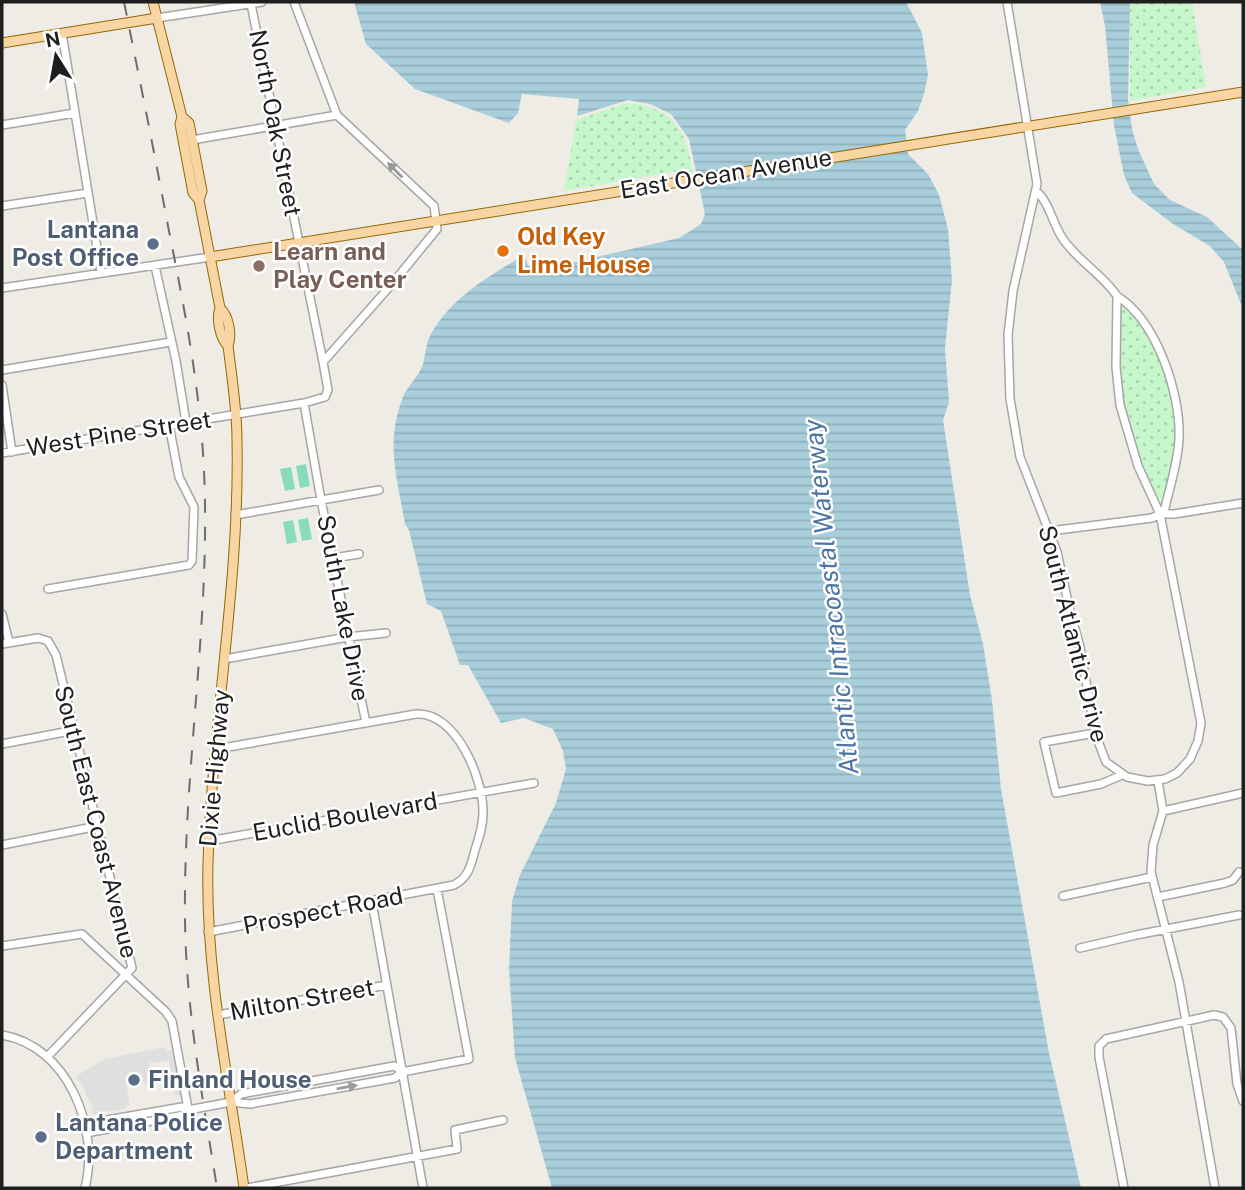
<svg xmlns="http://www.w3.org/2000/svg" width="1245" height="1190" viewBox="0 0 1245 1190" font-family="'Public Sans',sans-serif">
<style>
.park{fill:url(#park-dots)}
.pitch{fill:#88dbbd}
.parking{fill:#dfdfdf}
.water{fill:url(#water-rules)}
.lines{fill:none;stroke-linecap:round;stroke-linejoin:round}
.minor-casing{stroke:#a6a6a6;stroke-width:10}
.major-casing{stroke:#936907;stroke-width:11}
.minor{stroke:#fff;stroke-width:7}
.major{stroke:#f8d5a3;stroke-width:9}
.rail{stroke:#6d6d6d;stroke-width:2;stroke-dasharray:14 14;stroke-linecap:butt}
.oneway{fill:#9a9a9a}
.service-dot{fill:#5c6f8a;stroke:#fff;stroke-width:2.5}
.food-dot{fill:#e8710a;stroke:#fff;stroke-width:2.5}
.education-dot{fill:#8d6e63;stroke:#fff;stroke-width:2.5}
.labels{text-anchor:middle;stroke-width:5;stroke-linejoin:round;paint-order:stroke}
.street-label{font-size:24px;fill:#1f1f1f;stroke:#fff}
.service-label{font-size:24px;font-weight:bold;fill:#4e5e75;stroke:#fff;text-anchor:start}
.food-label{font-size:24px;font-weight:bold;fill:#c56008;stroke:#fff;text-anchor:start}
.education-label{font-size:24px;font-weight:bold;fill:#785e54;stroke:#fff;text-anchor:start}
.water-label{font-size:26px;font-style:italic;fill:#4c75a3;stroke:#fff}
</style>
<defs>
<pattern id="park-dots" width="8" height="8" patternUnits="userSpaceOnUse" patternTransform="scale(1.75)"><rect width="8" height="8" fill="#c5f7cb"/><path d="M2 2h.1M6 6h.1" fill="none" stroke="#a9d3ae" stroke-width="1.8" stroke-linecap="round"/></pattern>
<pattern id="water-rules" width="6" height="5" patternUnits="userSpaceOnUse" patternTransform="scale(1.75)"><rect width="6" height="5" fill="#a8cedb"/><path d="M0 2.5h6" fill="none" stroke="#90b0bc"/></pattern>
</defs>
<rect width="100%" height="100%" fill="#efece6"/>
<!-- park -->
<path class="park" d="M1130,2H1192L1206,87L1130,101Z
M626,103C674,107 685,128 693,172H672L564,191L576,120Z
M1119,300C1152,332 1177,383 1176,430C1175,454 1169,476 1164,499H1159C1145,471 1130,440 1124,408C1117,373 1119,336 1119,300Z"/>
<!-- pitch -->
<path class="pitch" d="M306,464L310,486L300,488L296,466Z
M291,467L295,489L285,491L280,469Z
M308,518L312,539L302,541L298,520Z
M293,520L297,542L287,544L283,522Z"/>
<!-- parking -->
<path class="parking" d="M164,1047L168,1051L175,1050L183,1094L175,1095L169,1060L149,1063L153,1083L144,1084L142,1074L125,1078L130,1105L122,1109L92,1114L93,1110L90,1106L93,1105L87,1098L83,1085L77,1079L78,1075L105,1059Z"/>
<!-- water -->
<path class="water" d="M354,2H906L922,33L928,75L924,94L918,111L905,130L908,154L928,174L939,195L948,229L952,280L945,348L949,402L943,420L970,595L983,644L992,700L1001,789L1049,1053L1081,1188H552L515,1058L509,969L512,901L520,875L556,803L566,769L563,751L553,729L524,718L501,723L468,665H460L441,611L427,604L409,530L405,524C397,477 385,443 403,397C407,387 416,379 421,369C426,359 424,347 431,334C453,296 488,277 524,255L528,265L536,271L679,238L701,224L705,214L689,139L671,114L650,104L628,100L577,116L579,99L522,94L518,113L509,123L415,89L366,44Z
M1100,2H1130L1128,100L1132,129L1138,149L1154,184L1170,200L1207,217L1243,250V309L1224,262L1210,246L1173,224L1132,193L1124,175L1114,125L1105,26Z"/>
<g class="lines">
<defs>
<path id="minor" d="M294,2L337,115L434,206L437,229L392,284L323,362
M1007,2L1037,184L1013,291L1008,335L1010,399L1020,457L1057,552L1070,611L1080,647L1095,733L1106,762L1127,777L1148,781L1165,779L1177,773L1190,759L1198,741L1201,723L1160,514L1138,466L1120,405L1116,367L1117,296C1103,275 1078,261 1063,239C1053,225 1049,201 1036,191
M157,18L262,2
M62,33L101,272
M2,125L75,113
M192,140L337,115
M2,206L88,193
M155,266L176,361L186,422
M2,288L210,257
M1117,296C1157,321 1181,394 1179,439C1178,462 1170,486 1165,508L1160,514
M2,370L171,342
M2,385L12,452
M304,403L321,500L366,723
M2,453L304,403L325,397L328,390L323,362L251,4
M235,515L379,490
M1050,531L1152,518L1160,514H1174L1243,503
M333,558L359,554
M48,589L189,565L192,561L194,507L179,477L169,425
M2,614L9,642
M2,644L38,638L48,641L56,655L132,968L48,1056
M224,659L348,637L386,633
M1095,733L1044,742L1056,793L1101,784L1122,775
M2,744L75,730
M1158,781L1163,811L1153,845L1151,872L1179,982L1215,1188
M1163,811L1243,793
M209,841L534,783
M2,845L98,826
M1063,896L1152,877
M1158,897L1225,883L1233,880L1239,872
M372,902L423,1188
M208,932L454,885C469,877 471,865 475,850C479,838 483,826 483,813C484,780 456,711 416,714L217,749
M2,946L82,934L166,1012L172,1021L188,1109
M1080,948L1136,935L1239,915
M218,1015L387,985
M2,1035C68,1046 100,1128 85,1188
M231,1102L241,1094L394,1066L402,1071
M84,1124L182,1107L188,1110L231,1102L250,1104L395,1078L402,1072L469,1059L437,889
M86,1133L184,1115L188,1110
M247,1188L457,1149L455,1130L503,1120
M1124,1188L1099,1057V1046L1106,1039L1214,1015L1223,1017L1231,1028L1237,1084L1243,1101"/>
<path id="major" d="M153,2L182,117L180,124L193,193L199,200
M2,43L157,18
M182,117L189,123L202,191L199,200L220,308C216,319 220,338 228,346
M210,257L1243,92
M220,308C229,316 232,335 228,346C232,378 237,409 237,441C240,582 212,722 208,863C205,972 229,1080 244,1188"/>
</defs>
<!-- minor casing -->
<use href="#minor" class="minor-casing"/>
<!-- major casing -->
<use href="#major" class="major-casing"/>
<!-- minor -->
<use href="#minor" class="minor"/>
<!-- major -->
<use href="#major" class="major"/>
<!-- rail -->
<path class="rail" d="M124,2C139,76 154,151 168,226C184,306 200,387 204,470C211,620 183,769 185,920C186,1010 203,1100 217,1188"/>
</g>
<!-- one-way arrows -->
<defs><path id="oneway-solid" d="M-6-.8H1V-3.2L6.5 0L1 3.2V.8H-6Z" transform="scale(1.75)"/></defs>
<g class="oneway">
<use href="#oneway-solid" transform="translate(395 170) rotate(-135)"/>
<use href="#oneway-solid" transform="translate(347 1087) rotate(-10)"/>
</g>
<!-- markers -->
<g class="service-dot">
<circle cx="153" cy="244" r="7"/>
<circle cx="134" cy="1080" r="7"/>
<circle cx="41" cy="1137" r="7"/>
</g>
<circle class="food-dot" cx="503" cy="251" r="7"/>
<circle class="education-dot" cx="259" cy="266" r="7"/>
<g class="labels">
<!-- street labels -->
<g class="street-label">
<text transform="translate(275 123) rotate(79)" y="8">North Oak Street</text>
<text transform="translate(726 174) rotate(-9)" y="8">East Ocean Avenue</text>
<text transform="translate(119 434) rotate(-9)" y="8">West Pine Street</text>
<text transform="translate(343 608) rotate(79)" y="8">South Lake Drive</text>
<text transform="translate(1073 634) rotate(76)" y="8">South Atlantic Drive</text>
<text transform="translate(215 768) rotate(-85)" y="8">Dixie Highway</text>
<text transform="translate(345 817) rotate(-10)" y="8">Euclid Boulevard</text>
<text transform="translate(96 822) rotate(76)" y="8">South East Coast Avenue</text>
<text transform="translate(323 911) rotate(-11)" y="8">Prospect Road</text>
<text transform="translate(302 1000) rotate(-10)" y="8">Milton Street</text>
</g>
<!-- service labels -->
<g class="service-label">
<text x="139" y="238" text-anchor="end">Lantana<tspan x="139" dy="28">Post Office</tspan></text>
<text x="148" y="1088">Finland House</text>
<text x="55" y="1131">Lantana Police<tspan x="55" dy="28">Department</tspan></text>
</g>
<!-- food labels -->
<g class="food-label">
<text x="517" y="245">Old Key<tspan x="517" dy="28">Lime House</tspan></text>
</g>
<!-- education labels -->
<g class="education-label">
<text x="273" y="260">Learn and<tspan x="273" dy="28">Play Center</tspan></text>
</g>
<!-- water labels -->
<g class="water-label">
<text transform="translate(831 597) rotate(-96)" y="9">Atlantic Intracoastal Waterway</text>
</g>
</g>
<!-- border -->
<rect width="1245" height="1190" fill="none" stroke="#1f1f1f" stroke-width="7"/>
<!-- north arrow -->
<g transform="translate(56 56) rotate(349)" stroke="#ffffff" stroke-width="5" paint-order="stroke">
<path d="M0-5L12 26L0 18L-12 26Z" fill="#1f1f1f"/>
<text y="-10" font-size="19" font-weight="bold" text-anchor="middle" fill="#1f1f1f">N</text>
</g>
</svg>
